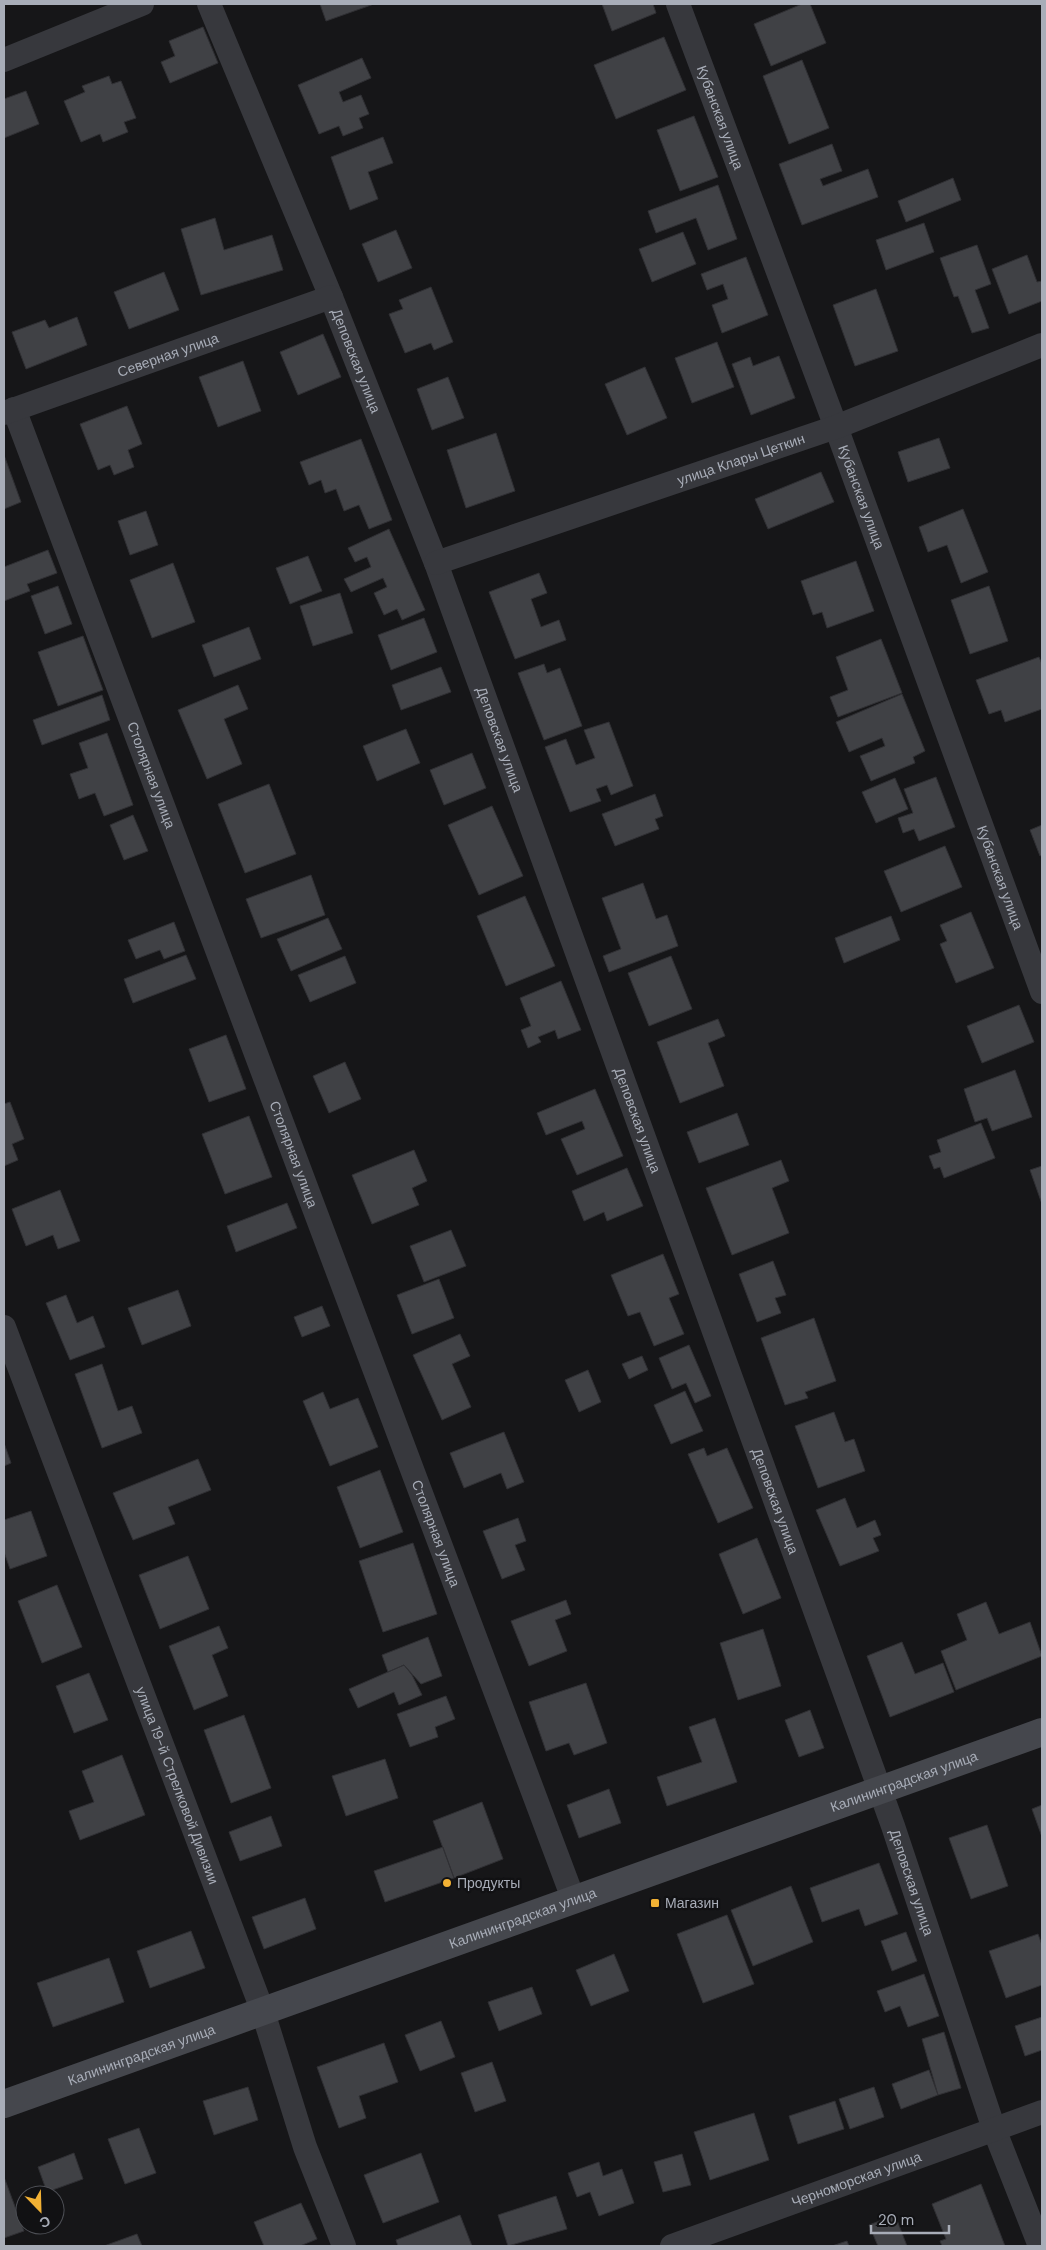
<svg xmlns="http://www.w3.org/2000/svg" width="1046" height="2250" viewBox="0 0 1046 2250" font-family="'DM Sans',sans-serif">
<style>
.building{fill:#404145;stroke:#303034}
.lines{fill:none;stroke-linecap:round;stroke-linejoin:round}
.minor{stroke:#37383d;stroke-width:24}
.secondary{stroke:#45474d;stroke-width:28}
.poi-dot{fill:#f2b134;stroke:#111113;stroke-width:2}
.labels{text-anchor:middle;stroke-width:4.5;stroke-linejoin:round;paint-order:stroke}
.street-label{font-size:14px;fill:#a8adb8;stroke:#111113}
.poi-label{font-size:14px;fill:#a8adb8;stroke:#111113;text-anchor:start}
</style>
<rect width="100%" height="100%" fill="#161618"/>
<!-- building -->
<path class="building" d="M320,4H374L326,21Z
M602,4H653L656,13L612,31Z
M802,4H810L826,43L771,66L754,24Z
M203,27L218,63L170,83L161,62L175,56L169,41Z
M664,37L686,90L616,119L594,65Z
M362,58L371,78L339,92L343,102L361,95L369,114L359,118L363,128L343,136L339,126L319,134L298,85Z
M802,60L829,128L789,144L763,76Z
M109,76L112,84L121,81L136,118L124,122L128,132L103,142L100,134L81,142L64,101L85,92L82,86Z
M26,91L39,124L4,138V99Z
M694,116L718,177L680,191L657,130Z
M383,137L393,163L368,172L378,199L350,210L331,157Z
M832,144L842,171L820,179L823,186L868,169L878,197L802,225L779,164Z
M953,178L961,200L906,222L898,201Z
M718,185L737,239L708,250L696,218L656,233L648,211Z
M215,218L224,250L272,235L283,270L201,295L181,229Z
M924,223L934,252L886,270L876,240Z
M396,230L412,268L378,282L362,244Z
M683,232L696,264L652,282L639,249Z
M977,245L991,284L975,290L989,328L972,333L958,296L954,297L940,258Z
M1027,255L1037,282L1042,281V301L1009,314L992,269Z
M746,257L768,315L722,333L712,305L728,299L723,284L707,290L701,274Z
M164,272L179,310L129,329L114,292Z
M431,287L453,342L434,350L431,343L405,353L389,314L403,309L399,300Z
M876,289L898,351L855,366L833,305Z
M77,317L87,345L26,369L12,332L45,320L49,328Z
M323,334L341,377L298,395L280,352Z
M717,342L734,387L692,403L675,358Z
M779,356L795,398L751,415L732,364L750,357L753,366Z
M243,361L261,411L218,427L199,377Z
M645,367L667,418L627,435L605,384Z
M448,377L464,418L432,430L417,389Z
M127,406L142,444L128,450L134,467L114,475L110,465L98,470L80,424Z
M496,433L515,491L466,508L447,450Z
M939,438L950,468L908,482L898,452Z
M361,439L392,520L369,529L359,505L344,511L336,489L325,493L321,480L309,485L300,462Z
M4,455L21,502L4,509Z
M821,472L834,502L768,529L755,499Z
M963,509L988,572L961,583L947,545L928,552L919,527Z
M146,511L158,545L130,555L118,521Z
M389,529L425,610L402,620L397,609L384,615L374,593L387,587L383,578L351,592L344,579L371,567L367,557L355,562L348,548Z
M48,550L57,573L27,584L30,591L4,601V567Z
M308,556L322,591L290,604L276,568Z
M856,561L874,611L827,628L822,612L813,615L801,581Z
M173,563L195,622L152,638L130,580Z
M539,573L547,593L531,599L541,627L559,620L566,640L515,659L489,592Z
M58,586L72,624L45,634L31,596Z
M989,586L1008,641L970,654L951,600Z
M340,593L353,633L313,646L300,606Z
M424,618L437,652L391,670L378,635Z
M249,627L261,659L214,677L202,645Z
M83,636L103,690L58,706L38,652Z
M881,639L902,693L838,717L830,697L848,690L836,657Z
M1039,657L1042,664V709L1005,722L1001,710L989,714L976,680Z
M544,664L547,673L560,668L582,726L544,740L518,673Z
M441,667L451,692L401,710L392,685Z
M238,685L248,709L224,719L242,764L207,779L178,710Z
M902,694L925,751L913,757L915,763L871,781L860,756L885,746L882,738L849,752L836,722Z
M102,695L110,720L42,745L33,720Z
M609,722L633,786L611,795L607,785L596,789L601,801L570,812L545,747L566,739L576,765L595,758L584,730Z
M406,729L420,763L377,781L363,746Z
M107,733L133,805L104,816L95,793L79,799L70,774L88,768L79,743Z
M472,753L486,788L444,805L430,770Z
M936,777L955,827L919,841L914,829L903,833L898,818L913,813L904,789Z
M895,778L908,809L876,823L862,792Z
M269,784L296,854L245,873L218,804Z
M655,794L663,816L655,819L659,829L615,846L602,814Z
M492,806L523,876L479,895L448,825Z
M133,815L148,851L124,860L110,825Z
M1042,825V855L1040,856L1030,830Z
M945,846L962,887L901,912L884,871Z
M311,875L325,915L261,938L246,899Z
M643,883L656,919L667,915L678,946L609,972L603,956L621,949L602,898Z
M525,896L555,966L506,986L477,916Z
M971,912L994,968L956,983L940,944L947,941L940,925Z
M891,916L900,940L844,963L835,938Z
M328,918L342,949L291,971L277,939Z
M174,922L185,951L164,959L160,950L136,959L128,940Z
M186,955L196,979L133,1003L124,979Z
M345,956L356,983L310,1002L298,975Z
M671,956L692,1009L649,1026L628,973Z
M561,981L581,1030L558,1039L555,1030L538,1037L541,1042L528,1048L521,1030L531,1026L520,998Z
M1019,1005L1034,1042L982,1063L967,1026Z
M718,1019L725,1036L708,1043L724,1086L680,1103L657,1042Z
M226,1035L246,1089L209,1102L189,1049Z
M345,1062L361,1099L329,1113L313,1076Z
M1015,1070L1032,1117L992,1131L987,1118L975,1122L964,1089Z
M595,1089L623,1156L577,1175L561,1139L585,1129L582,1121L546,1135L537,1113Z
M10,1102L24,1139L12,1144L18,1160L4,1166V1104Z
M737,1113L749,1145L699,1163L687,1132Z
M249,1116L272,1177L225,1194L202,1134Z
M981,1123L995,1158L944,1178L940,1167L934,1169L929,1156L941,1152L937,1140Z
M414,1150L427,1181L412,1188L419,1205L372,1224L352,1175Z
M781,1160L789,1181L772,1188L789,1233L732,1255L706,1188Z
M1042,1166V1204L1030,1170Z
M627,1168L643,1206L607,1221L604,1212L584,1221L572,1191Z
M60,1190L80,1241L58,1249L53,1235L26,1246L12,1209Z
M287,1203L297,1228L236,1252L227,1226Z
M451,1230L466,1266L424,1282L410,1246Z
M663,1254L679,1294L669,1298L684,1334L654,1346L640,1312L628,1316L611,1275Z
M773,1261L786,1295L775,1298L781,1313L757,1322L739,1274Z
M439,1279L454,1318L412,1334L397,1295Z
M178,1290L191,1326L142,1345L128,1308Z
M66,1295L77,1323L93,1316L105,1347L70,1360L46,1303Z
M322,1306L330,1326L302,1337L294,1317Z
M814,1318L836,1381L805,1392L808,1398L785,1405L761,1338Z
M460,1334L470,1356L452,1364L471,1407L442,1420L413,1355Z
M689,1345L711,1396L695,1403L686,1383L672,1389L659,1358Z
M642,1356L648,1370L629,1379L622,1364Z
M102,1364L118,1411L132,1406L142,1433L102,1448L75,1374Z
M588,1370L601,1402L579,1412L565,1380Z
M685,1391L703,1431L671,1444L654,1405Z
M323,1392L330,1409L358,1398L378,1447L330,1466L303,1401Z
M834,1412L845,1442L854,1439L865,1471L818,1488L795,1426Z
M504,1432L524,1482L507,1489L501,1473L464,1488L450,1453Z
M4,1443L11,1463L4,1466Z
M704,1448L707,1456L727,1448L753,1508L718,1523L688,1454Z
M198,1459L211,1490L168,1507L175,1524L133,1540L113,1493Z
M380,1470L403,1532L360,1548L337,1487Z
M845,1498L857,1528L875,1520L881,1535L873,1538L879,1551L840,1566L816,1510Z
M31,1511L47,1556L10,1569L4,1552V1520Z
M518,1518L526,1541L515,1545L525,1570L502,1579L483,1531Z
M757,1538L781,1598L743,1614L719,1554Z
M413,1543L437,1614L383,1632L359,1561Z
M188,1556L209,1609L160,1629L139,1575Z
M57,1585L82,1647L42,1663L18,1601Z
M566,1600L571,1614L555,1620L567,1651L529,1666L511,1621Z
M986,1602L999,1634L1030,1622L1042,1656L956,1690L941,1651L967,1640L957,1614Z
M219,1626L228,1648L212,1655L228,1696L194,1710L169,1646Z
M763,1629L781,1686L738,1700L720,1643Z
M428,1637L442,1676L421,1684L404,1665L388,1672L382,1655Z
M902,1642L915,1674L943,1663L954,1692L890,1717L867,1656Z
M404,1665L412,1675L422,1695L399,1705L394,1692L358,1708L349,1689Z
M89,1673L108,1720L74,1733L56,1686Z
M586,1683L607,1743L574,1755L569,1743L546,1751L529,1702Z
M446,1696L455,1719L435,1727L438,1737L410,1747L397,1714Z
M810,1710L824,1748L799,1757L785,1720Z
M244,1715L271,1788L231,1803L204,1730Z
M715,1718L737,1782L667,1806L657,1777L702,1762L689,1727Z
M122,1755L145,1815L80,1840L69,1811L94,1802L82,1771Z
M385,1759L398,1798L346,1816L332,1776Z
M609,1789L621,1823L579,1838L567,1805Z
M482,1802L503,1859L454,1878L433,1821Z
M1042,1805V1837L1032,1809Z
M271,1816L282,1846L240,1861L229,1832Z
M987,1825L1008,1886L971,1899L949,1838Z
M443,1847L454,1878L385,1902L374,1871Z
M879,1863L898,1914L865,1926L859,1909L822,1922L810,1888Z
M791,1886L813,1942L753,1966L731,1910Z
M305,1898L316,1929L264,1949L252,1917Z
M727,1915L754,1984L703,2003L677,1934Z
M191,1931L205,1968L150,1988L137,1951Z
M906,1932L917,1961L892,1971L881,1941Z
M1038,1934L1042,1945V1985L1006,1998L989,1951Z
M614,1954L629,1991L591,2006L576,1970Z
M109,1958L124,2002L53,2027L37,1983Z
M924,1974L939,2016L908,2027L900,2006L885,2012L877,1991Z
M532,1987L542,2014L499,2031L488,2002Z
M1042,2017V2050L1025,2056L1015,2026Z
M441,2021L455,2057L420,2071L405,2035Z
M944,2032L961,2088L938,2095L922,2039Z
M384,2043L398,2082L359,2096L366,2118L339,2128L317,2067Z
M492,2062L506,2101L475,2112L461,2073Z
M929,2070L938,2095L901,2109L892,2084Z
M248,2087L258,2120L214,2135L203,2101Z
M874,2087L884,2117L850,2129L839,2099Z
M835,2101L844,2129L798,2144L789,2116Z
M754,2113L769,2160L710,2180L694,2132Z
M139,2128L156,2173L125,2184L108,2139Z
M74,2153L83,2179L47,2192L38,2167Z
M421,2153L439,2202L383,2223L364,2175Z
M682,2154L691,2185L663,2192L654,2162Z
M599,2162L603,2176L622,2169L634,2203L599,2216L590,2192L577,2197L568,2173Z
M4,2177L24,2231L4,2238Z
M981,2184L1005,2246H942L940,2241L946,2239L932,2204Z
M556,2196L567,2229L508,2246L498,2215Z
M301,2203L317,2239L300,2246H264L254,2222Z
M460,2215L472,2246H398L396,2240Z
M895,2215L907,2246H878L869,2225Z
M137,2234L142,2246H104Z
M847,2241L849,2246H832Z"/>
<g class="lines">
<!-- minor -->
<g class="minor">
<path id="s1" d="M209,4L331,297L436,563L893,1826L994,2129L1040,2246"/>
<path id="s2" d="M678,4L836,427L1042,992"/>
<path d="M4,60L142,4"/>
<path id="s3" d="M14,409L574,1901"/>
<path id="s4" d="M4,413L331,297"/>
<path id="s5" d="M436,563L836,427L1042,345"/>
<path id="s6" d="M4,1327L263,2012L305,2147L344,2246"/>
<path id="s7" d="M672,2246L1042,2112"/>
</g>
<!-- secondary -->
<path class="secondary" id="s8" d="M4,2104L1042,1732"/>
</g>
<!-- markers -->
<g class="poi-dot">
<circle cx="447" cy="1883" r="5"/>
<rect x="650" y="1898" width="10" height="10" rx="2.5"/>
</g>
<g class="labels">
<!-- street labels -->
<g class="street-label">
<text dy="5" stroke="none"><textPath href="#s2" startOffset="121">Кубанская улица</textPath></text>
<text dy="5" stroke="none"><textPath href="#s4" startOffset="174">Северная улица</textPath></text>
<text dy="5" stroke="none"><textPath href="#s1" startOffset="386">Деповская улица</textPath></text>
<text dy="5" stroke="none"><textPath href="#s5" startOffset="322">улица Клары Цеткин</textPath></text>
<text dy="5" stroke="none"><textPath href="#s2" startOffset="526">Кубанская улица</textPath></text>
<text dy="5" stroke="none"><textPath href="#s1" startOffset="791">Деповская улица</textPath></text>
<text dy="5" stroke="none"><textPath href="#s3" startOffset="391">Столярная улица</textPath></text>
<text dy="5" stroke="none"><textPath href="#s2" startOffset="931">Кубанская улица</textPath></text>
<text dy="5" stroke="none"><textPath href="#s1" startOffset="1196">Деповская улица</textPath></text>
<text dy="5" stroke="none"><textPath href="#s3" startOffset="796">Столярная улица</textPath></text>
<text dy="5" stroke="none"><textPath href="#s1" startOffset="1601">Деповская улица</textPath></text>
<text dy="5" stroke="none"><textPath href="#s3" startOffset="1201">Столярная улица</textPath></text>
<text dy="5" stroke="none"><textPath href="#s8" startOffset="956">Калининградская улица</textPath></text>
<text dy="5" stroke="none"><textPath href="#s6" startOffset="490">улица 19-й Стрелковой Дивизии</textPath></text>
<text dy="5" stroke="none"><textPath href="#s1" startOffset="2006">Деповская улица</textPath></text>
<text dy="5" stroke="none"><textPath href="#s8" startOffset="551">Калининградская улица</textPath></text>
<text dy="5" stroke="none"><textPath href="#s8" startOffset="146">Калининградская улица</textPath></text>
<text dy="5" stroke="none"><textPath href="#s7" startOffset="196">Черноморская улица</textPath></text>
</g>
<!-- poi labels -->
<g class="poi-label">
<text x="457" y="1888">Продукты</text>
<text x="665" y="1908">Магазин</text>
</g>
</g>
<!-- border -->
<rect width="1046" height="2250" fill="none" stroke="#a8adb8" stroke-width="10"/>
<!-- north arrow -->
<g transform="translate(40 2210) rotate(157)"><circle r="24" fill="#111113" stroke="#4d4f55"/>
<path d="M0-4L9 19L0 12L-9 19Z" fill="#f2b134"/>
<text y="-8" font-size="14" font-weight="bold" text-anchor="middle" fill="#a8adb8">С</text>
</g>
<!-- scale -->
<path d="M871 2225v8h78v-8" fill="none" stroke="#a8adb8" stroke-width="2.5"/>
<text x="878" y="2225" font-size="15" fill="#a8adb8" stroke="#111113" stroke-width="4" paint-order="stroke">20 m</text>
</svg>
